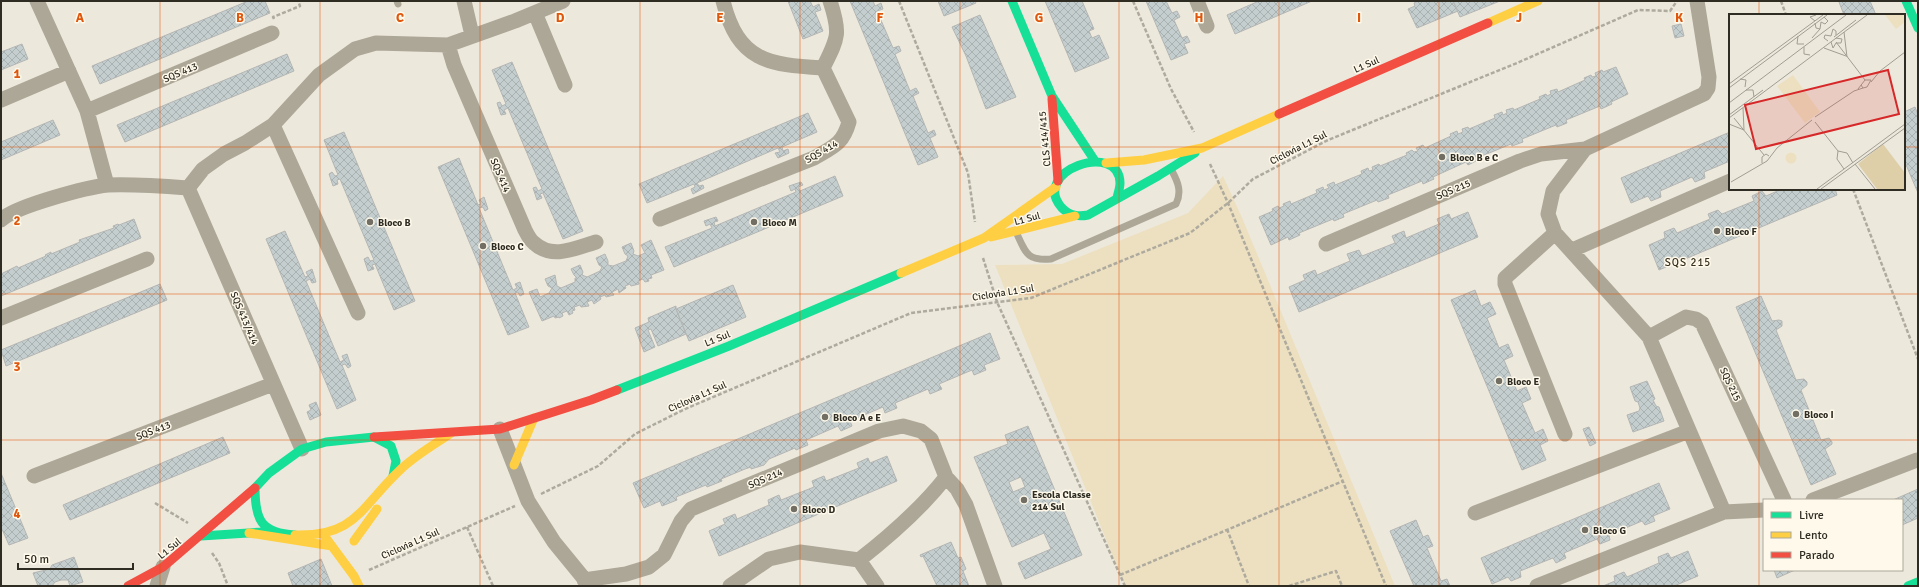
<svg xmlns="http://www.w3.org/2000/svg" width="1919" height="587" viewBox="0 0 1919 587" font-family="Signika,sans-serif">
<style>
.green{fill:#ede0c1}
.building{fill:url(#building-cross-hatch);stroke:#b4b6b4;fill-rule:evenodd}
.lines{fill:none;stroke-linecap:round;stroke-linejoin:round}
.path{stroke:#aeaa9e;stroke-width:2.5;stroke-dasharray:4 2;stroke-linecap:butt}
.lane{stroke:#aca797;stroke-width:7}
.street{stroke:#aca797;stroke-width:15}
.fast{stroke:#16e098;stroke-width:9}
.slow{stroke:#ffcf43;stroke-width:9}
.jam{stroke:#f24e42;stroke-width:9}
.grid{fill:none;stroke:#df570d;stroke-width:1;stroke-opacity:0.55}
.poi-dot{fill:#726e64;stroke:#fef9ea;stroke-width:1.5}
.labels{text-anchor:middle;stroke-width:3;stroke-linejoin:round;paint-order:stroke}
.street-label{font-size:10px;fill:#2f2c23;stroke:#fef9ea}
.poi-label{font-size:10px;font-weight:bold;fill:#2f2c23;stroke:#fef9ea;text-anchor:start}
.neighbourhood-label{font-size:11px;letter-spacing:1px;fill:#372f1d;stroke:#fef9ea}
.inset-road{fill:none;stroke:#a19d92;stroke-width:1}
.view{fill:#d62828;fill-opacity:0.15;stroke:#d62828;stroke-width:2}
.inset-edge{fill:none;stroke:#2f2c23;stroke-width:2}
.grid-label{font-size:13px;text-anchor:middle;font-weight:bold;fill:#df570d;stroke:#fef9ea;stroke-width:3;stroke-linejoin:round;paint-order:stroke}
</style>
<defs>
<pattern id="building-cross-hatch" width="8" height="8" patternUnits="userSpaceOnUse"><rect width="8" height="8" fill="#c4cecf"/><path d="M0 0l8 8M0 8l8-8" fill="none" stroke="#a9b1b1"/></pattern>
</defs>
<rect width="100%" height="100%" fill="#ede8dc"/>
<!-- green -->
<path class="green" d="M1223,176L1243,220L1395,586H1125L995,265L1062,264L1188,213Z"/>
<!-- building -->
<path class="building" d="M248,1H265L270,13L100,84L92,66Z
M788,1H810L813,7L819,4L821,10L815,12L823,31L803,39Z
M850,1H873L875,6L881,3L883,9L877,11L893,48L899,46L901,51L895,54L910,91L916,88L919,93L913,96L928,133L934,130L936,135L930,138L938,157L918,165Z
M938,1H975L976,3L944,16Z
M1045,1H1082L1094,29L1089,31L1092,38L1099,35L1109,58L1075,72Z
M1146,1H1166L1172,13L1177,11L1180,17L1174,20L1182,38L1187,36L1190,42L1184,44L1188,53L1171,60Z
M1259,1H1312L1235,34L1227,15Z
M1418,1H1453L1458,11L1417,28L1408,9L1415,6L1414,3Z
M1453,1H1500L1460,17Z
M1841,1H1870L1876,15H1844L1839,2Z
M980,15L1016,97L986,109L966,56L952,27Z
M1681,24L1684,36L1675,38L1672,26Z
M22,44L28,59L1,70V52Z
M287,54L294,71L125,142L117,125Z
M512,62L583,231L563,239L543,193L540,194L542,198L537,200L533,188L536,187L538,191L542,189L508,108L504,110L506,114L501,115L497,103L500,102L502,106L506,104L492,70Z
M1616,67L1628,94L1611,102L1612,104L1601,109L1600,106L1566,120L1567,123L1557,127L1556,125L1522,139L1523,142L1512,146L1511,144L1477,158L1478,160L1468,165L1466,162L1433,177L1434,179L1423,184L1422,181L1388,195L1389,198L1378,202L1377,200L1343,214L1344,217L1334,221L1333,219L1299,233L1300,235L1289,240L1288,237L1271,245L1259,217L1273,211L1272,209L1278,206L1279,208L1284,206L1283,204L1290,201L1291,204L1317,193L1316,190L1323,187L1324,190L1329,188L1327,185L1334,182L1335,185L1362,174L1361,171L1368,168L1369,171L1373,170L1372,167L1379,164L1380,166L1407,155L1406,153L1412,150L1414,152L1418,151L1416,148L1423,145L1425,148L1451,136L1450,134L1457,131L1458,134L1463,132L1462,129L1468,127L1469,129L1495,118L1494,115L1502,112L1503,115L1507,113L1506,110L1513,108L1514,110L1540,99L1539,97L1546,94L1547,96L1551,94L1550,91L1557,89L1558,92L1585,80L1584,78L1591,75L1592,77L1596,76L1595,73L1602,70L1603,72Z
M1915,107L1918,115V193L1904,160V112Z
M808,113L817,132L782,147L783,151L788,149L789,153L778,158L775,153L780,152L778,148L697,183L699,186L703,185L704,188L693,194L691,189L695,187L694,184L647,203L639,184Z
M53,120L60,135L1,160V142Z
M344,132L415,301L394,310L375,264L372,265L374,269L368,271L364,259L368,257L370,261L374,260L340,179L337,180L338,184L333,186L329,174L332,172L335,176L338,175L324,140Z
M1730,132V161L1704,172L1705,178L1695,182L1692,177L1660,191L1661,197L1651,201L1648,196L1631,203L1621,178Z
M459,158L478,205L481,204L479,200L484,197L488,209L485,211L483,207L479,208L513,290L517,288L515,284L520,282L524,294L520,296L518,292L515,293L529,327L508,335L438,167Z
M835,176L843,196L674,267L665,247L712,228L710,224L706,226L704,221L716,217L718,221L714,222L715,226L796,192L795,189L791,191L789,186L801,182L803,185L798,187L800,191Z
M1782,189H1835L1837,195L1659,270L1649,245L1665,238L1664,232L1674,228L1677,233L1710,219L1708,214L1718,210L1722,214L1754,201L1752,196L1762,191L1766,196Z
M1468,212L1478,237L1299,312L1289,287L1305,280L1303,275L1315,270L1317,275L1350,261L1347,254L1359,250L1362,256L1395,243L1392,236L1404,231L1406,238L1439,224L1437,219L1449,214L1451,219Z
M134,219L141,238L1,296V274L17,266L18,268L46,256L45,255L51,252V254L80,242L79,240L114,228L113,226L118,224L119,225Z
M285,231L305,277L308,276L306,272L312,269L316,282L312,283L310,279L306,281L340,362L344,360L342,356L347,354L351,366L348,368L345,364L342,365L356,400L337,409L266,239Z
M651,240L664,270L651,275L652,278L648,279L649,281L645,282L643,279L638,281L639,284L631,286L630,284L625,286L626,288L619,293L618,289L612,292L614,295L606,297L605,295L600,297L601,299L594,304L592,300L587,302L589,306L581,307L580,305L574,307L575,310L572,311L573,313L569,315L567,311L562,313L563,316L559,318V317L555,318L554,316L542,321L529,292L537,289L540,297L549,293L552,288L548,286L545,279L555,275L557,286L561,288L575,282V278H577L574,275L571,269L580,265L583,272L582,275L587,277L600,271L602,267L599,265L596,258L605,254L608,261V265L613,266L626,261L628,256L625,254L622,247L631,243L634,251L633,254L638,256L645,253L641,245Z
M160,284L167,300L6,366L1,350Z
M733,285L746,317L689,341L676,309Z
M1475,290L1481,306L1490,302L1496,314L1487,318L1499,348L1508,344L1513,356L1504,360L1517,391L1526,387L1531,399L1522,403L1535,433L1543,429L1548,441L1540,445L1546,460L1522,470L1451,300Z
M1761,296L1772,321L1779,320L1782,321V326L1776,330L1796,380L1804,379L1807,382V385L1801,390L1821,440L1829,438L1832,442V444L1825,449L1836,474L1811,485L1736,307Z
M676,306V309L686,334L658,346L651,329L648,330L655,347L644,352L635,328L649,322L648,318Z
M990,333L1000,359L984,365L986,370L974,375L972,370L939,384L942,389L930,394L928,389L895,403L897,408L885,413L883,407L850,421L852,426L841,431L838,426L806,440L808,445L796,450L795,448L769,459L764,465L751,469V467L745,469L721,479L722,481L707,487L706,485L676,497L677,500L662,506L660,501L644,508L633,483Z
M1647,381L1655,399L1653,400L1656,406L1659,407L1664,421L1633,432L1627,415L1639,411L1640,408L1638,402L1635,401L1630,387Z
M316,402L321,415L310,420L307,412L311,410L309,405Z
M1028,426L1082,555L1025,579L1018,563L1051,549L1044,533L1012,547L974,457L1008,444L1005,435ZM1021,477L1025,487L1013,492L1009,482Z
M1589,427L1596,443L1590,446L1583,429Z
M223,437L230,453L70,520L63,505Z
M887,456L897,481L719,556L709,531L725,524L723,519L735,514L737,519L769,505L768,500L779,495L781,500L814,487L812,481L824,476L826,481L859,468L857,463L868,458L870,463Z
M1,473L28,538L9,545L1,527Z
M1659,483L1670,509L1653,516L1655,521L1645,525L1642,521L1609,535L1610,540L1600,544L1597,539L1564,553L1566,558L1556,563L1553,558L1520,571L1521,577L1511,581L1508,577L1492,584L1481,558Z
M1918,489V518L1902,525V500H1893Z
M1416,520L1423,537L1428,535L1433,546L1427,548L1441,581L1447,579L1450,586H1414L1390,531Z
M951,542L958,558L961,557L966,569L963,571L969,586H937L923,556L921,557L920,555Z
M1688,551L1698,576L1674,586H1603L1615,581L1614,576L1624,572L1627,577L1659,563L1658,557L1668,553L1671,558Z
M74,557L83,582L70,586L68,580H61L55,582L52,586H38L33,573L50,569L52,565Z
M321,559L332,586H293L288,573Z
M1774,570H1795L1777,578Z"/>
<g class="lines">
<!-- path -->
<path class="path" d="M899,1L968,173L975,222
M1133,1L1171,89L1194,132
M1781,1L1786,15
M274,19L273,17L300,6L298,1
M1210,164L1228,203L1386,586
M1853,189L1918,359
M983,258L997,302L1125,586
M541,494L598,466L635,434L685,409L911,313L1031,298L1190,233L1228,203L1253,179L1328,140L1517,63L1638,10L1670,11L1677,1
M155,503L188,523
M467,527L493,586
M1227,529L1249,586
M212,553L219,563L228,586
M369,570L515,506
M1120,575L1343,481
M1289,586L1336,571L1342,586"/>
<!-- lane -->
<path class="lane" d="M397,1L398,4
M1017,234C1026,254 1028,261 1051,259L1176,204C1182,192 1178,182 1172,171"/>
<!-- street -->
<path class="street" d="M37,1L87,111L107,185
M464,1L472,35
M1197,1L1207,26
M1697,1L1709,77L1708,88L1704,94L1585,149L1553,191L1548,214L1555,233L1649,337L1724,512L1764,510
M535,13L565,85
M448,45L454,65L525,230C527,234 530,240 534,243C552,260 576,248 596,242
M823,68C838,38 841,34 830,1
M1,100L69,71
M87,111L272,33
M273,125L358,313
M188,188L203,169L224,154L245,143L273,125L319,75L355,49L376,43L448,45L515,21L563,1
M188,188L302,449
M660,219L814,158C833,147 843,144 849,122L823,68C768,65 738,61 723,1
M1,220C15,206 88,187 108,185C135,184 162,186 188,188
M1555,233L1505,278V284L1565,434
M1326,244L1520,161L1541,154L1585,149
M1572,250L1730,181
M1,318L147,259
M1649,337L1686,317L1696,319L1702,323L1784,500
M500,429L528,501L554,542L590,586
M34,476L273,384
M1813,500L1917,460
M1475,513L1689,431
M859,560C891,535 921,509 946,477
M584,580L626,574L649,567L664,555L681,521L691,509L879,431L903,426L921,431L931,439L946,477L957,489L966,505L995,586
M157,586L163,567
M730,586L769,559L800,552L859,560L877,586
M1537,586L1724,512"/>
<!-- fast -->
<path class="fast" d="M1012,1L1052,96L1095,161
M1906,1L1918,28
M1117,198C1118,193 1120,188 1120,183C1119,140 1029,171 1062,208C1070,216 1078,217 1088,215L1158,176L1195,153
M617,390L729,346L901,273
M295,535C261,533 255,520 255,488L269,473L302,449L326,442L374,437L391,446L396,461L393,476
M201,536L262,532
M1908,586L1918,582"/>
<!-- slow -->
<path class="slow" d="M1488,23L1538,1
M1106,163L1144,160L1202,148L1279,114
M991,237L1075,216
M901,273L984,238L1056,187
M514,465L534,418
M249,533L332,546
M323,534L354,576L359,586
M295,535C355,537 361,507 399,471C414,456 434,445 451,433
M354,541L377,509"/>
<!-- jam -->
<path class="jam" d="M1052,99L1058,181
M1279,114L1488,23
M374,437L500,429L591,400L617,390
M128,586L163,567L255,488"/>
</g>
<!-- grid -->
<path class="grid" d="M160,1V586M320,1V586M480,1V586M640,1V586M800,1V586M960,1V586M1119,1V586M1279,1V586M1439,1V586M1599,1V586M1759,1V15M1,147H1730M1904,147H1918M1759,189V586M1,294H1918M1,440H1918"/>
<!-- markers -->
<g class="poi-dot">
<circle cx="1442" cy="157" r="4"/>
<circle cx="370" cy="222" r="4"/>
<circle cx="754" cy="222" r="4"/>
<circle cx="1717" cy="231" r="4"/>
<circle cx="483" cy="246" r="4"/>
<circle cx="1499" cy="381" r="4"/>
<circle cx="1796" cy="414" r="4"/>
<circle cx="825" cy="417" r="4"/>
<circle cx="1024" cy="500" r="4"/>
<circle cx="794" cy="509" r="4"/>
<circle cx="1585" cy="530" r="4"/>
</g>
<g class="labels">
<!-- street labels -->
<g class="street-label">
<text transform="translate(1366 64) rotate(-24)" y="4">L1 Sul</text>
<text transform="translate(180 72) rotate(-23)" y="4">SQS 413</text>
<text transform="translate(1044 139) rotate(-95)" y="4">CLS 414/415</text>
<text transform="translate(1298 147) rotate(-27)" y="4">Ciclovia L1 Sul</text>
<text transform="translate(821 151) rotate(-30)" y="4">SQS 414</text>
<text transform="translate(501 175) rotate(67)" y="4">SQS 414</text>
<text transform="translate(1453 189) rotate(-23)" y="4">SQS 215</text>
<text transform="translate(1027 218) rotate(-15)" y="4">L1 Sul</text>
<text transform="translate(1003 292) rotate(-9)" y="4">Ciclovia L1 Sul</text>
<text transform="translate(245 318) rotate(67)" y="4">SQS 413/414</text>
<text transform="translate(717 338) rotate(-22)" y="4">L1 Sul</text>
<text transform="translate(1731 384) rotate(65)" y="4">SQS 215</text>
<text transform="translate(697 396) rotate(-24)" y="4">Ciclovia L1 Sul</text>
<text transform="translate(153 430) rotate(-21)" y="4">SQS 413</text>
<text transform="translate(765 478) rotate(-23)" y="4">SQS 214</text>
<text transform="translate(410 543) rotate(-24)" y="4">Ciclovia L1 Sul</text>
<text transform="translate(169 548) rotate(-39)" y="4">L1 Sul</text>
</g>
<!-- poi labels -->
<g class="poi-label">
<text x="1450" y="161">Bloco B e C</text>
<text x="378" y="226">Bloco B</text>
<text x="762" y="226">Bloco M</text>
<text x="1725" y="235">Bloco F</text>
<text x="491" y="250">Bloco C</text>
<text x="1507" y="385">Bloco E</text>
<text x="1804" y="418">Bloco I</text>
<text x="833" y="421">Bloco A e E</text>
<text x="1032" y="498">Escola Classe<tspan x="1032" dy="12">214 Sul</tspan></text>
<text x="802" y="513">Bloco D</text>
<text x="1593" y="534">Bloco G</text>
</g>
<!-- neighbourhood labels -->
<g class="neighbourhood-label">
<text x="1688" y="266">SQS 215</text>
</g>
</g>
<!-- overview -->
<g transform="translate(1729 14)">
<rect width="176" height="176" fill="#ede8dc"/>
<path d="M156,1H174L176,8L167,15ZM64,61L91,98L76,109L48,72ZM56.5 144a5.5 5.5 0 1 1 11 0a5.5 5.5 0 1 1-11 0Z" fill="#ede0c1"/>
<path d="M154,130L176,159V175H148L129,150Z" fill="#decfa9"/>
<path class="inset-road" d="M86,7L81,3L87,1M86,9L87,14L91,15L92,8L96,10L99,7L95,3M115,18L118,43M69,22L68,30H75M105,23L127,6M83,24L91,15M99,27L95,24L96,21L102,22L104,15L107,17V21M102,28L104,34L107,29H112L113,25L107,24M107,28L136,66M75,33V40L81,41M95,34L117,42M11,65L17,66L16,73M142,68L151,57L176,38M0,70L94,1M0,74L98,1M129,75L136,66H142L138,73L134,74L132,71M17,76H24L25,83M0,89L117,1M0,101L34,76M86,103L125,77L134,74M0,104L138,1M5,104L35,141M86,108L109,137M0,110L15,116L14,94M109,137L118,139L124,149M109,137L108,145L115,155M33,149V143L37,140L40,142M126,150L146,175M2,168L38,147L48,134L83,106M88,175L176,110M92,175L176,114"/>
<path class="view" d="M159,56L170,100L27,135L16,91Z"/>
<rect width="176" height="176" class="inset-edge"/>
</g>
<g class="grid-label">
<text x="80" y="22">A</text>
<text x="240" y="22">B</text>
<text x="400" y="22">C</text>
<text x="560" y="22">D</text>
<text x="720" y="22">E</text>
<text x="880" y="22">F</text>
<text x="1039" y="22">G</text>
<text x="1199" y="22">H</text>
<text x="1359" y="22">I</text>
<text x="1519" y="22">J</text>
<text x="1679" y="22">K</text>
<text x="17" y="78">1</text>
<text x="17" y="225">2</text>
<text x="17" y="371">3</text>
<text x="17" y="518">4</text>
</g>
<!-- border -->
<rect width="1919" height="587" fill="none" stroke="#2f2c23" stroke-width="4"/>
<!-- legend -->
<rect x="1763" y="499" width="140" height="72" fill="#fef9ea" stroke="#aba79a"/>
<rect x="1771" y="512" width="20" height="6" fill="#16e098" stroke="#aba79a"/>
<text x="1799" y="519" font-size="12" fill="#2f2c23">Livre</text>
<rect x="1771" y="532" width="20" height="6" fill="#ffcf43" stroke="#aba79a"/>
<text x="1799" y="539" font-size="12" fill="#2f2c23">Lento</text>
<rect x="1771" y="552" width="20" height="6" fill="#f24e42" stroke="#aba79a"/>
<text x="1799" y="559" font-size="12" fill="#2f2c23">Parado</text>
<!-- scale -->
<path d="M18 563v6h115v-6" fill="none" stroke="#2f2c23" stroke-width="2"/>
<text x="24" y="563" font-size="12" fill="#2f2c23" stroke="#fef9ea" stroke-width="3" paint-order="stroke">50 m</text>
</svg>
